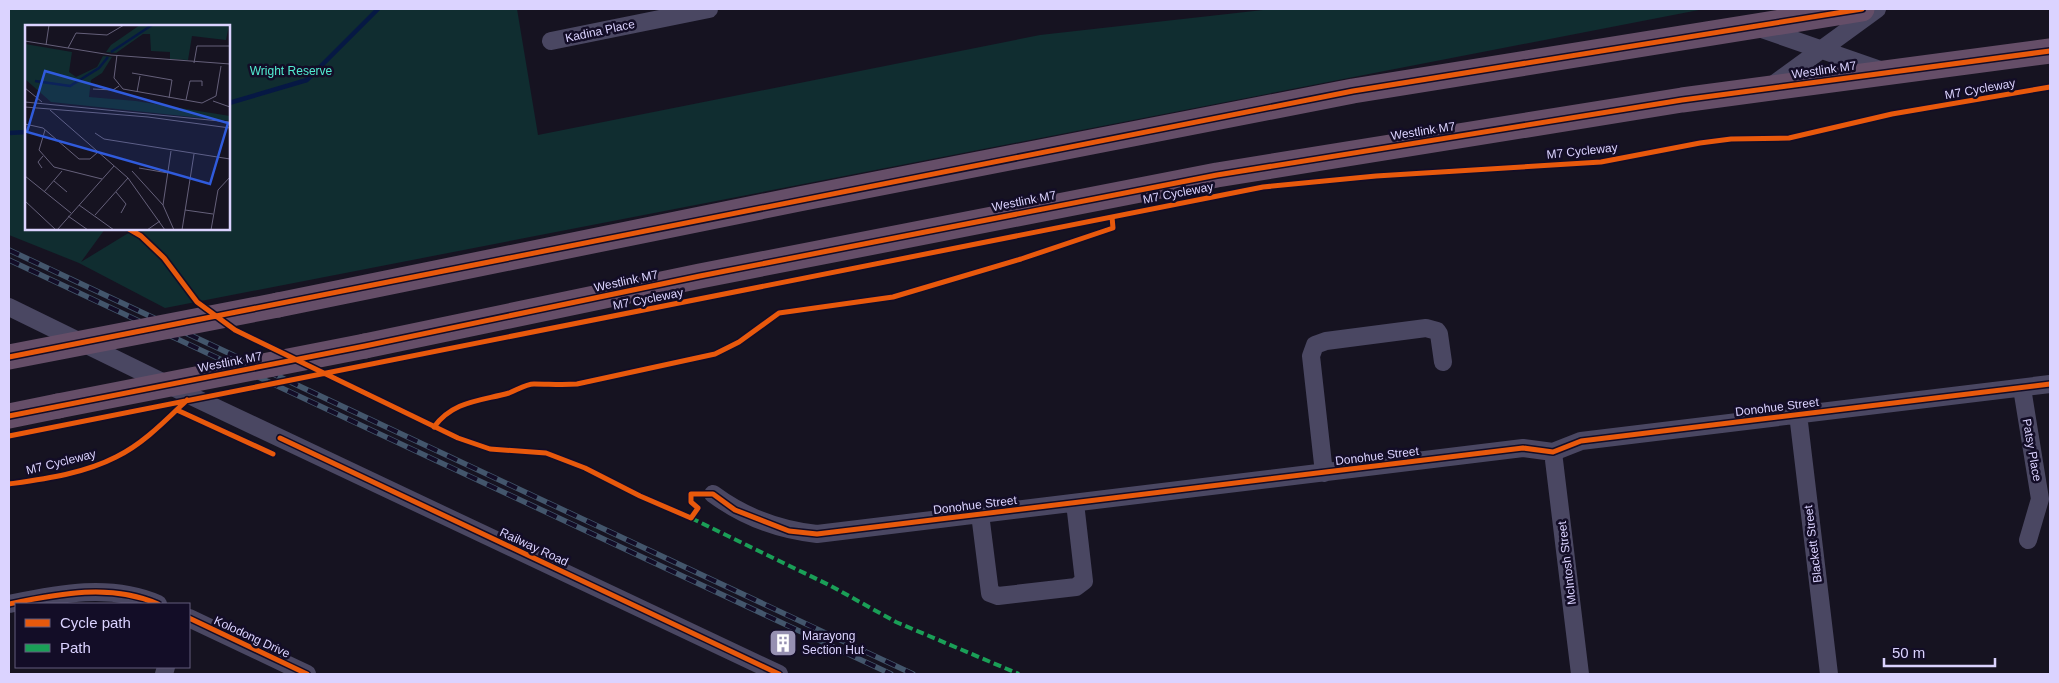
<svg xmlns="http://www.w3.org/2000/svg" width="2059" height="683" viewBox="0 0 2059 683" font-family="Arial,sans-serif">
<style>
.green{fill:#102d30;fill-rule:evenodd}
.lines{fill:none;stroke-linecap:round;stroke-linejoin:round}
.stream{stroke:#061844;stroke-width:4.5}
.path{stroke:#445364;stroke-width:2.5;stroke-dasharray:2.5 4;stroke-linecap:butt}
.minor{stroke:#4a4762;stroke-width:18}
.highway{stroke:#654e68;stroke-width:25}
.rail-casing{stroke:#43566c;stroke-width:5.5}
.rail{stroke:#130d27;stroke-width:4;stroke-dasharray:11;stroke-linecap:butt}
.highway-bridge{stroke:#654e68;stroke-width:25}
.quiet{stroke:#1a9f57;stroke-width:4;stroke-dasharray:8 4;stroke-linecap:butt}
.cycleway-casing{stroke:#130d27;stroke-width:8}
.cycleway{stroke:#e8590c;stroke-width:5}
.labels{text-anchor:middle;stroke-width:5;stroke-linejoin:round;paint-order:stroke}
.street-label{font-size:12px;fill:#dbd3ff;stroke:#130d27}
.park-label{font-size:12px;fill:#52ecd1;stroke:#130d27}
.poi-label{font-size:12px;fill:#dbd3ff;stroke:#130d27;text-anchor:start}
.inset-river{fill:none;stroke:#061844;stroke-width:2.5}
.inset-road{fill:none;stroke:#65607a;stroke-width:1}
.view{fill:#305bdc;fill-opacity:0.15;stroke:#305bdc;stroke-width:2.5}
.inset-edge{fill:none;stroke:#dbd3ff;stroke-width:2.5}
</style>
<rect width="100%" height="100%" fill="#161321"/>
<!-- green -->
<path class="green" d="M9,9H517L538,135L1040,35L1273,9H1704L165,308L79,263L9,235ZM26,26H229V229H135L81,262L105,229H26Z"/>
<g class="lines">
<!-- stream -->
<path class="stream" d="M229,103L307,80L378,9
M9,133L26,132"/>
<!-- path -->
<path class="path" d="M691,518L698,508L691,502V494H699"/>
<!-- minor -->
<path class="minor" d="M1756,27L1883,71
M551,41L709,9
M1770,87L1877,9
M9,307L191,396L779,674
M2022,388L2040,499L2028,540
M1798,414L1829,674
M1553,452L1580,674
M1324,473L1311,356L1315,345L1326,341L1426,328L1437,331L1439,334L1443,362
M713,494C744,517 779,530 817,534L1523,448L1553,452L1581,441L2050,384
M980,514L990,593L998,596L1076,587L1084,581L1075,503
M9,604C58,594 110,583 158,604
M189,618L307,674
M164,674L166,667"/>
<!-- highway -->
<path class="highway" d="M278,305L799,199L1353,91L1862,9
M365,346L700,276L1217,175L1682,100L2050,51
M9,416L58,406"/>
<defs>
<path id="rail" d="M9,250L913,674
M9,260L891,674"/>
</defs>
<!-- rail casing -->
<use href="#rail" class="rail-casing"/>
<!-- rail -->
<use href="#rail" class="rail"/>
<!-- highway-bridge -->
<path class="highway-bridge" d="M9,357L278,305
M58,406L365,346"/>
<!-- quiet -->
<path class="quiet" d="M691,518L831,586L896,622L1019,674"/>
<defs>
<path id="cycleway" d="M129,229L141,236L164,258L197,302L235,330L458,438L490,449L546,453L585,468L640,496L691,518L698,508L691,502V494H713L735,510L789,531L817,534L1523,448L1553,452L1581,441L2050,384
M9,357L1353,91L1862,9
M177,410L273,454
M9,416L365,346L700,276L1217,175L1682,100L2050,51
M434,427C453,401 480,401 509,393C517,390 526,384 534,384C549,384 562,385 577,384L715,354L739,342L779,313L893,297L1021,259L1113,228L1112,217
M9,436L1263,187L1376,176L1601,162L1700,143L1731,139L1789,138L1892,114L2050,87
M280,438L779,674
M9,484C44,479 83,474 116,457C143,444 165,421 187,400
M9,604C58,594 110,583 158,604
M189,618L307,674"/>
</defs>
<!-- cycleway casing -->
<use href="#cycleway" class="cycleway-casing"/>
<!-- cycleway -->
<use href="#cycleway" class="cycleway"/>
</g>
<!-- icons -->
<defs>
<symbol id="building-square" viewBox="-11 -11 22 22"><rect x="-9" y="-9" width="18" height="18" rx="4" fill="#9690b1" stroke="#130d27"/><path d="M-4-6H4V6H1V3H-1V6H-4ZM-2.5-4.3h1.7v1.8h-1.7ZM.8-4.3h1.7v1.8H.8ZM-2.5-1h1.7V.8h-1.7ZM.8-1h1.7V.8H.8Z" fill="#fff"/></symbol>
</defs>
<g fill-rule="evenodd">
<use href="#building-square" x="767" y="627" width="32" height="32"/>
</g>
<g class="labels">
<!-- street labels -->
<g class="street-label">
<text transform="translate(600 31) rotate(-12)" y="4">Kadina Place</text>
<text transform="translate(1824 70) rotate(-8)" y="4">Westlink M7</text>
<text transform="translate(1980 89) rotate(-10)" y="4">M7 Cycleway</text>
<text transform="translate(1423 131) rotate(-9)" y="4">Westlink M7</text>
<text transform="translate(1582 151) rotate(-6)" y="4">M7 Cycleway</text>
<text transform="translate(1178 193) rotate(-11)" y="4">M7 Cycleway</text>
<text transform="translate(1024 201) rotate(-11)" y="4">Westlink M7</text>
<text transform="translate(626 281) rotate(-12)" y="4">Westlink M7</text>
<text transform="translate(648 299) rotate(-11)" y="4">M7 Cycleway</text>
<text transform="translate(230 362) rotate(-11)" y="4">Westlink M7</text>
<text transform="translate(1777 407) rotate(-7)" y="4">Donohue Street</text>
<text transform="translate(2032 450) rotate(80)" y="4">Patsy Place</text>
<text transform="translate(1377 456) rotate(-7)" y="4">Donohue Street</text>
<text transform="translate(61 462) rotate(-14)" y="4">M7 Cycleway</text>
<text transform="translate(975 505) rotate(-7)" y="4">Donohue Street</text>
<text transform="translate(1813 544) rotate(-97)" y="4">Blackett Street</text>
<text transform="translate(534 547) rotate(25)" y="4">Railway Road</text>
<text transform="translate(1567 563) rotate(-97)" y="4">McIntosh Street</text>
<text transform="translate(252 637) rotate(25)" y="4">Kolodong Drive</text>
</g>
<!-- park labels -->
<g class="park-label">
<text x="291" y="75">Wright Reserve</text>
</g>
<!-- poi labels -->
<g class="poi-label">
<text x="802" y="640">Marayong<tspan x="802" dy="14">Section Hut</tspan></text>
</g>
</g>
<!-- overview -->
<g transform="translate(25 25)">
<rect width="205" height="205" fill="#161321"/>
<path d="M115,0H204L201,15L167,11L163,35L145,34V27L126,26L125,9H118L91,28L81,27L86,20ZM0,19L47,27L44,47L51,52L72,42L78,31L87,32L77,48L66,55L64,72L111,76L205,91V96L26,77L0,54Z" fill="#102d30"/>
<path class="inset-river" d="M86,27L127,0M10,56L45,61L74,43L83,32"/>
<path class="inset-road" d="M0,16L86,30L205,39M21,20L24,0M43,23L51,8L82,10L99,0M92,30L89,53L98,64L177,78L191,71L196,41M169,38L172,21H205M107,48L147,55L144,73M0,63L17,77M68,64L88,65L94,61M112,67L115,51M161,75L165,56H177V61M188,76L205,82M0,77L205,97M0,82L123,92L205,103M25,85L103,153L140,205M0,99L18,103L54,134H65L73,127M20,105L14,125L29,142L77,154M70,108L79,114L205,134M17,143L13,137L18,131M114,143L143,148M107,146L138,180L149,205M0,151L46,188M29,156L42,167M19,167L37,146M91,167L101,179L96,188M0,176L31,205M54,180L89,205M138,180L146,126M160,185L188,189M70,190L103,153M43,191L63,205M32,205L89,141M122,205L135,196M157,205L169,129M186,205L193,165L205,152"/>
<path class="view" d="M20,46L203,98L185,159L2,107Z"/>
<rect width="205" height="205" class="inset-edge"/>
</g>
<!-- border -->
<rect width="2059" height="683" fill="none" stroke="#dbd3ff" stroke-width="20"/>
<!-- legend -->
<rect x="15" y="603" width="175" height="65" fill="#130d27" stroke="#635c7d"/>
<rect x="25" y="619" width="25" height="8" fill="#e8590c" stroke="#635c7d"/>
<text x="60" y="628" font-size="15" fill="#dbd3ff">Cycle path</text>
<rect x="25" y="644" width="25" height="8" fill="#1a9f57" stroke="#635c7d"/>
<text x="60" y="653" font-size="15" fill="#dbd3ff">Path</text>
<!-- scale -->
<path d="M1884 658v8h111v-8" fill="none" stroke="#dbd3ff" stroke-width="2.5"/>
<text x="1892" y="658" font-size="15" fill="#dbd3ff" stroke="#130d27" stroke-width="4" paint-order="stroke">50 m</text>
</svg>
